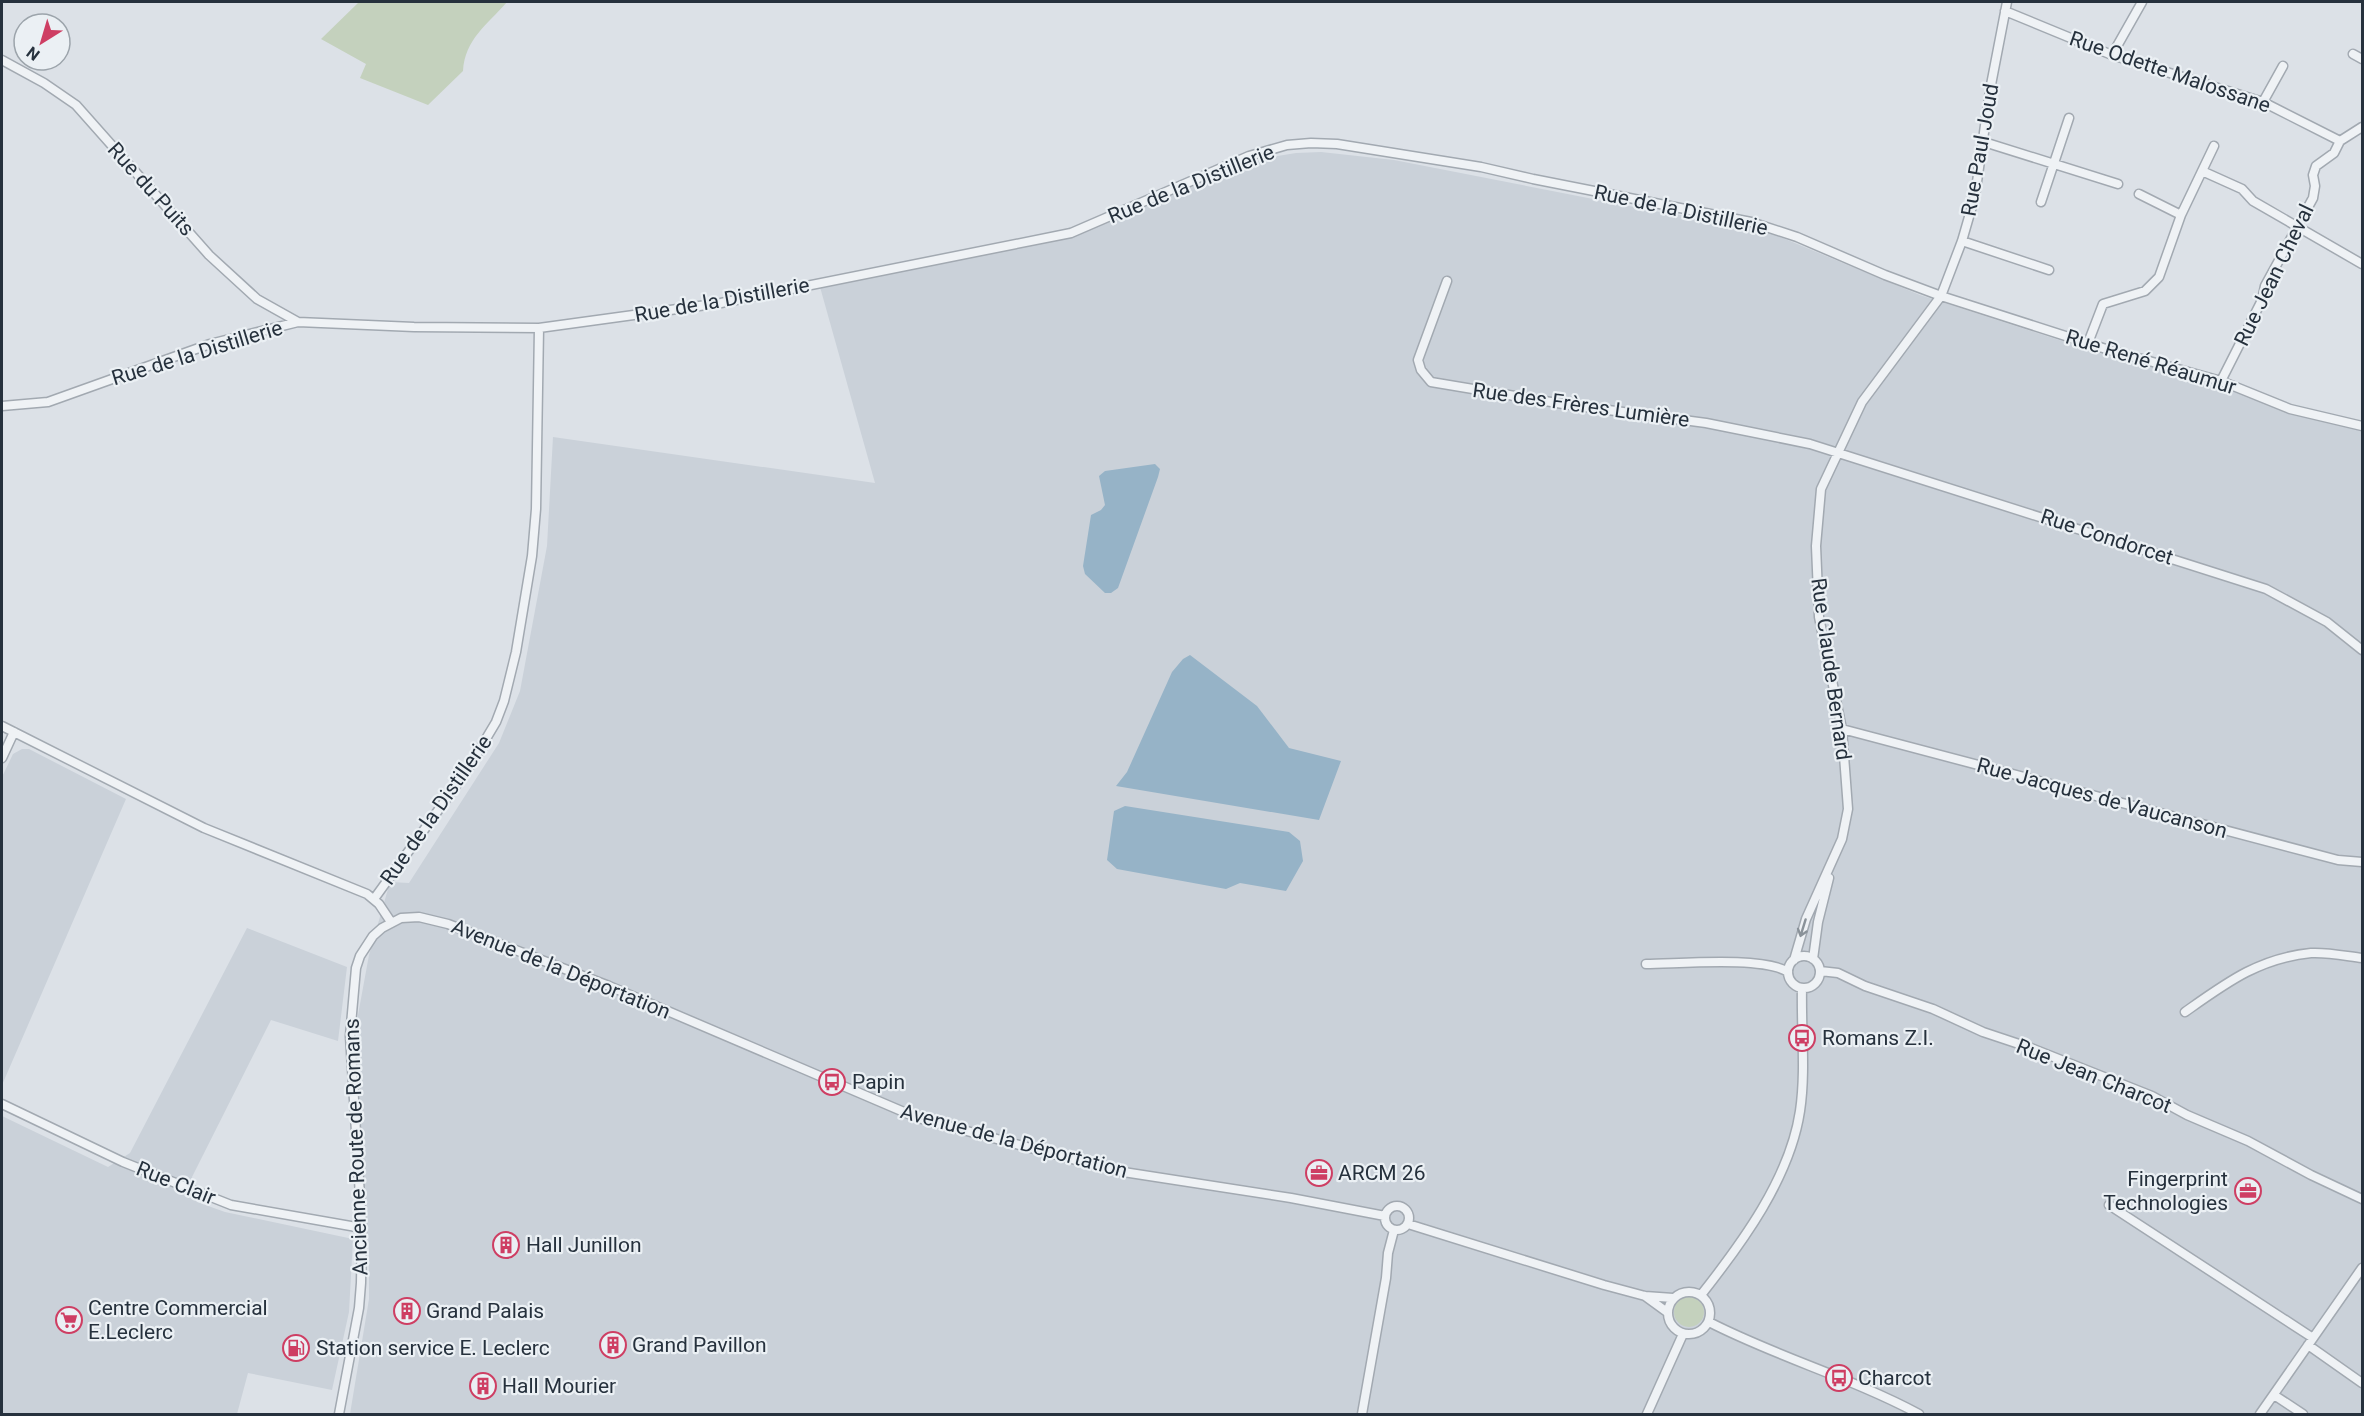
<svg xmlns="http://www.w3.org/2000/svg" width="2364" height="1416" viewBox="0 0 2364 1416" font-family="Roboto,sans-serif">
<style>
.built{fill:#cad1d9}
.green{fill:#c4d1bd}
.water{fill:#96b3c7}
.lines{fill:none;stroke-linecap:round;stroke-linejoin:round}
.street-casing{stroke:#a2a9b1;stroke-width:11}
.street{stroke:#eff2f5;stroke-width:8}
.oneway{stroke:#8a9299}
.labels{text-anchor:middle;stroke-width:4.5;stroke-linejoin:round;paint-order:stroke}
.street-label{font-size:21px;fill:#26313d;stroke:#ebf0f4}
.poi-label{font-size:21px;fill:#26313d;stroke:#ebf0f4;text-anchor:start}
</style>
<rect width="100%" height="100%" fill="#dce1e7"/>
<!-- built -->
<path class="built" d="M1321,152L1394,160L1665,213L1749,224L1920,295L2096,352L2205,382L2325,422L2362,429V1414H350L369,1299V1250L356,1076L358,1015L369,955L390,882L409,883L499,743L520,691L547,546L553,437L875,483L820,287L1045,243L1096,227L1224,171L1266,158L1296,153Z
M22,749H29L126,799L2,1085V777L13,754Z
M247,928L347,967L338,1041L271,1020L192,1177L197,1202L225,1212L353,1239L349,1312L332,1390L248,1373L237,1414H2V1116L108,1167L130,1153Z"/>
<!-- green -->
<path class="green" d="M359,2H507C487,25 465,39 463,71L428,105L360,78L366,64L321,39Z
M1674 1312a15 15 0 1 1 30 0a15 15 0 1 1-30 0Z"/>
<!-- water -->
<path class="water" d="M1155,464L1160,469L1158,477L1118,588L1111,593H1105L1085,574L1083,566L1091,515L1101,510L1105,505L1099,476L1105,471Z
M1190,655L1257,706L1289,748L1341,761L1319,820L1116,786L1127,772L1172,672L1183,659Z
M1125,806L1289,832L1300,841L1303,861L1286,891L1240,883L1226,889L1117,869L1107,860L1114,811Z"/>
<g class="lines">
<defs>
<path id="street" d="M2005,11L2112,55L2263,102L2340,141L2362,127
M2353,54L2362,59
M2112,55L2142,2
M2,60L44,83L76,105L209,255L257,299L298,322
M2263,102L2283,66
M1984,142L2118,184
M2202,171L2242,189L2253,201L2362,264
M2041,202L2069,118
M2181,215L2214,146
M1962,241L2049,270
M1447,281L1418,360L1421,370L1431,382L1563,404L1706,423L1810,444L2266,589L2327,622L2362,650
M2088,343L2103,304L2145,291L2159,277L2181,215L2139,194
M2221,381L2262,300L2265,286L2313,198L2315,186L2313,175L2316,166L2334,153L2340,141
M2,406L48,402L210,344L298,322L414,327L539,328L721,303L1071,233L1249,156L1287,145L1311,143L1337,144L1481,167L1533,179L1751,222L1797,237L1885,275L1941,296L2106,349L2221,381L2290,409L2362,426
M2,726L204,828L367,894L379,904L391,922
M1842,729L2338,860L2362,862
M2,758L14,732
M374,899L468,769L496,722L504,701L516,652L532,556L536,509L539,328
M1788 972a16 16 0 1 1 32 0a16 16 0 1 1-32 0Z
M1813,959L1818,922L1829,878
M1794,960L1806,919L1842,839L1848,809L1842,729L1819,617L1816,546L1821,489L1862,402L1941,296L1962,241L1975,196L1990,90L2007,2
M1646,964C1677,964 1763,956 1788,972
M1820,971L1838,973L1865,986L1933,1009L1983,1032L2031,1048L2152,1096L2187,1115L2248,1141L2311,1175L2362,1199
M2185,1012C2226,983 2259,958 2311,953C2327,952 2346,956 2362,958
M2,1104L123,1162L231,1205L362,1228
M2109,1205L2313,1338
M1385 1218a12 12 0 1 1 24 0a12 12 0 1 1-24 0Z
M1408,1224L1604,1285L1645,1296L1673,1298
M1668 1313a21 21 0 1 1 42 0a21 21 0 1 1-42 0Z
M1701,1295C1742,1243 1790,1178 1800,1111C1806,1071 1801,1029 1802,988
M1645,1296L1667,1312
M1709,1322C1777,1357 1852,1378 1919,1414
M2308,1345L2362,1383
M2274,1395L2303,1414
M339,1414L359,1308L361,1283L362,1228L350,1036L356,968L360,956L373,936L382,928L401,918L419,917L448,924L609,986L918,1118L1117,1171L1291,1198L1385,1216
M1362,1414L1386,1278L1388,1253L1394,1230
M1647,1414L1683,1334
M2260,1414L2362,1268"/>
</defs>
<!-- street casing -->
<use href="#street" class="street-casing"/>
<!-- street -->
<use href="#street" class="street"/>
</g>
<!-- one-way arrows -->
<defs><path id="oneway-shaft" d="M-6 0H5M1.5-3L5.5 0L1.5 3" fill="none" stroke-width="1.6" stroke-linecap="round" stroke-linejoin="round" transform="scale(1.5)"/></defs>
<use class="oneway" href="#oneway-shaft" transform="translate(1803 928) rotate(107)"/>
<!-- icons -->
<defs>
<symbol id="bus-ring" viewBox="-11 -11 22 22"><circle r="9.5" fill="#ebf0f4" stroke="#ce3e63" stroke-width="1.5"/><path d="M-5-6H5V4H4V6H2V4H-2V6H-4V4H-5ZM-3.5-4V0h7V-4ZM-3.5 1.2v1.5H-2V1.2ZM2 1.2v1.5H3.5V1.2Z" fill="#ce3e63"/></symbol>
<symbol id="office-ring" viewBox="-11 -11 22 22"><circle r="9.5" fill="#ebf0f4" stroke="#ce3e63" stroke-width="1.5"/><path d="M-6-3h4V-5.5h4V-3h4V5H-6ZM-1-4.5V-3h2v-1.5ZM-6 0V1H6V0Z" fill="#ce3e63"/></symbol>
<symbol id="building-ring" viewBox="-11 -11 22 22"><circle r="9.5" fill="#ebf0f4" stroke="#ce3e63" stroke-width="1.5"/><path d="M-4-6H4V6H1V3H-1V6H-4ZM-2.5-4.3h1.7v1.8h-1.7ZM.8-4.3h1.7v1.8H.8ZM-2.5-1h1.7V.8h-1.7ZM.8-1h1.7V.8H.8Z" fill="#ce3e63"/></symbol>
<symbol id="supermarket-ring" viewBox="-11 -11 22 22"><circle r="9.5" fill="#ebf0f4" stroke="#ce3e63" stroke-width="1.5"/><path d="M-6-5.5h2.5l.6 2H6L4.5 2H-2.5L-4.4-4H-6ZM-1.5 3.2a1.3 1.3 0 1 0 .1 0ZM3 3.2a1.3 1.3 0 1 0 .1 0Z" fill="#ce3e63"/></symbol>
<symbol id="fuel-ring" viewBox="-11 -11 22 22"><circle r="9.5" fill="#ebf0f4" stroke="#ce3e63" stroke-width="1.5"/><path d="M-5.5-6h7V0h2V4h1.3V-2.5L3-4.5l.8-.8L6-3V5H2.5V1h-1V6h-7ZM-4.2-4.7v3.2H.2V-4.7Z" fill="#ce3e63"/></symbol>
</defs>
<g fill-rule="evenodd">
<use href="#bus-ring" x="1787" y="1023" width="30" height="30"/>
<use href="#bus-ring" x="817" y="1067" width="30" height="30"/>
<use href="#office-ring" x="1304" y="1158" width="30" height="30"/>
<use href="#office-ring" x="2233" y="1176" width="30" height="30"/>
<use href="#building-ring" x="491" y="1230" width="30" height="30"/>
<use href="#building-ring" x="392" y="1296" width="30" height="30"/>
<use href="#supermarket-ring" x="54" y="1305" width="30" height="30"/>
<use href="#building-ring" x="598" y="1330" width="30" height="30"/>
<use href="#fuel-ring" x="281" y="1333" width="30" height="30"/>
<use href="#bus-ring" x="1824" y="1363" width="30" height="30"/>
<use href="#building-ring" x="468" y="1371" width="30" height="30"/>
</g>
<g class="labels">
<!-- street labels -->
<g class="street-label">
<text transform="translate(2170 72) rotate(19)" y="7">Rue Odette Malossane</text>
<text transform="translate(1980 150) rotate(-80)" y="7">Rue Paul Joud</text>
<text transform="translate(1191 184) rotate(-22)" y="7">Rue de la Distillerie</text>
<text transform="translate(151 189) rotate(48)" y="7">Rue du Puits</text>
<text transform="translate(1681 210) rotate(12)" y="7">Rue de la Distillerie</text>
<text transform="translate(2274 275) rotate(-64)" y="7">Rue Jean Cheval</text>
<text transform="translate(722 300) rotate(-10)" y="7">Rue de la Distillerie</text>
<text transform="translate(197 353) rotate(-17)" y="7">Rue de la Distillerie</text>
<text transform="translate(2151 362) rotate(17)" y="7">Rue René Réaumur</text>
<text transform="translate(1581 405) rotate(8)" y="7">Rue des Frères Lumière</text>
<text transform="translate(2107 537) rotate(18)" y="7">Rue Condorcet</text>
<text transform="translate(1831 669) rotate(82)" y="7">Rue Claude Bernard</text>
<text transform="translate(2102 798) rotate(15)" y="7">Rue Jacques de Vaucanson</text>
<text transform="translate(436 810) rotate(-55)" y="7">Rue de la Distillerie</text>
<text transform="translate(561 969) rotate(22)" y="7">Avenue de la Déportation</text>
<text transform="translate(2094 1076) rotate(22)" y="7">Rue Jean Charcot</text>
<text transform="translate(1014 1141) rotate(15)" y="7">Avenue de la Déportation</text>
<text transform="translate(356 1147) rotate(-92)" y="7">Ancienne Route de Romans</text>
<text transform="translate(176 1183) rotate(22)" y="7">Rue Clair</text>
</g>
<!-- poi labels -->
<g class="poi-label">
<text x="1822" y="1045">Romans Z.I.</text>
<text x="852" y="1089">Papin</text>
<text x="1338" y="1180">ARCM 26</text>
<text x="2228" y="1186" text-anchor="end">Fingerprint<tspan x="2228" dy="24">Technologies</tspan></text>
<text x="526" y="1252">Hall Junillon</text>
<text x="88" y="1315">Centre Commercial<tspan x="88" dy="24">E.Leclerc</tspan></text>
<text x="426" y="1318">Grand Palais</text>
<text x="632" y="1352">Grand Pavillon</text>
<text x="316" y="1355">Station service E. Leclerc</text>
<text x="1858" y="1385">Charcot</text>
<text x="502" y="1393">Hall Mourier</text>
</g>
</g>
<!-- border -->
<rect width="2364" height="1416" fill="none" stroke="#26313d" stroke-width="6"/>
<!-- north arrow -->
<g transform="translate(42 42) rotate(217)"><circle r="28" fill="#ebf0f4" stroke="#9ca4ab" stroke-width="1.5"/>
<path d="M0-4.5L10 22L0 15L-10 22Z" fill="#ce3e63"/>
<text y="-9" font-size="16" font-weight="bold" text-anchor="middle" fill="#26313d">N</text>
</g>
</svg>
